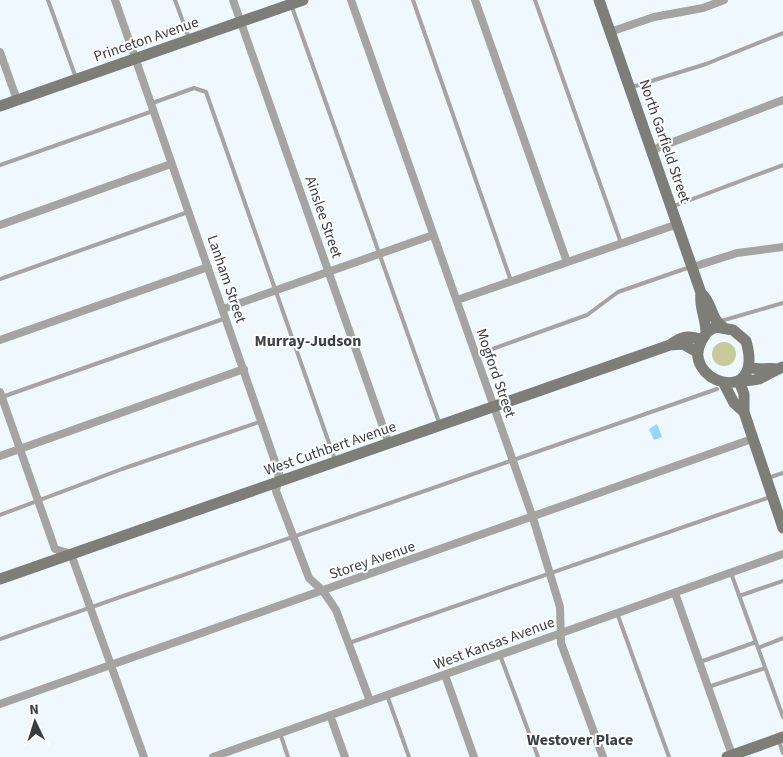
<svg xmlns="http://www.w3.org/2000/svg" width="783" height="757" viewBox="0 0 783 757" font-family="'Source Sans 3',sans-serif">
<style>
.green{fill:#c6cb99}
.water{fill:#95d6fb}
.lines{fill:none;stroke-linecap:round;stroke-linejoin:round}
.lane{stroke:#a4a5a1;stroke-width:4}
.street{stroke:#a4a5a1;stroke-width:8}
.secondary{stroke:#7d7e78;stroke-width:11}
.labels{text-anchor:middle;stroke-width:4;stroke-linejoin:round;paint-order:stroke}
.street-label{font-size:15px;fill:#3a3d40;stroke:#fff}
.neighbourhood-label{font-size:16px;font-weight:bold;fill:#3a4146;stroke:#fff}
</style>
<rect width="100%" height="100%" fill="#eef8fe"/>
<!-- green -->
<path class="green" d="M712 354a12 12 0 1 1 24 0a12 12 0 1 1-24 0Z"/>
<!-- water -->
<path class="water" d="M657,424L662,437L654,440L649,429Z"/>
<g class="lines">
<!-- lane -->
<path class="lane" d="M48,0L76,78
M175,0L189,38
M413,0L511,281
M535,0L621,243
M292,7L440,425
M632,87L706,64L783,33
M150,104L194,88L206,92L335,460
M0,165L153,111
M674,206L783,165
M0,279L188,212
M721,321L783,303
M476,355L587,315L618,292L690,267
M2,397L226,318
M768,478L783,473
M0,515L122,469L262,421
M731,573L783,717
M739,596L783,581
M617,613L669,757
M0,639L717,389
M349,643L770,497
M758,648L783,638
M500,655L538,757
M700,662L756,642
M708,687L765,668
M387,695L409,757
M280,733L288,757
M779,741L783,753"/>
<!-- street -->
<path class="street" d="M115,0L279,473L276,491L309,578L323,591L336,610L370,701
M233,0L389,444
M351,0L533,518L560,607L561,643L603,757
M475,0L567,262
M610,32L654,17L703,8L724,0
M0,52L17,100
M652,150L783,100
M0,225L171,164
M693,267L737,253L783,247
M457,300L678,224
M223,309L433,235
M0,340L208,267
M0,392L55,549L71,554L144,757
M0,456L244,369
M675,593L732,755
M445,675L474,757
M0,704L752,439
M330,715L345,757
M213,757L783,554"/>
<!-- secondary -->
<path class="secondary" d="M599,0L701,293C699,308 706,318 706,333
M0,106L303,0
M701,293C713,303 710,319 724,328
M716,327L733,330L746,341C766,411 678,380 702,340C706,333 708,330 716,327Z
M670,345L683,344L697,352
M749,367C758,371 767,367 777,369
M741,380C762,383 766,373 783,367
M739,381L744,394V412L783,528
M723,382L734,403L744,412
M0,579L670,345C682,336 688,335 702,340
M727,757L783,737"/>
</g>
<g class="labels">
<!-- street labels -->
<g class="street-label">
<text transform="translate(146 39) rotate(-19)" y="5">Princeton Avenue</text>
<text transform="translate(665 141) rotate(71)" y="5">North Garfield Street</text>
<text transform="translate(324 217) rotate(71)" y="5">Ainslee Street</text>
<text transform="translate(227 279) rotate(71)" y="5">Lanham Street</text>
<text transform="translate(496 373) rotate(71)" y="5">Mogford Street</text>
<text transform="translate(330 448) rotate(-19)" y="5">West Cuthbert Avenue</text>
<text transform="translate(372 560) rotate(-19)" y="5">Storey Avenue</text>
<text transform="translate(494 643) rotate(-20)" y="5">West Kansas Avenue</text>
</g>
<!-- neighbourhood labels -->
<g class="neighbourhood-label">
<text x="308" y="346">Murray-Judson</text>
<text x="580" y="745">Westover Place</text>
</g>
</g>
<!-- north arrow -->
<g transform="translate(35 722) rotate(356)" stroke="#ffffff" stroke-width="4" paint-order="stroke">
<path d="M0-4L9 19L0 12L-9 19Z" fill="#3a3d40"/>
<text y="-8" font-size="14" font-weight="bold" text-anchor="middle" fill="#3a3d40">N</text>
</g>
</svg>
